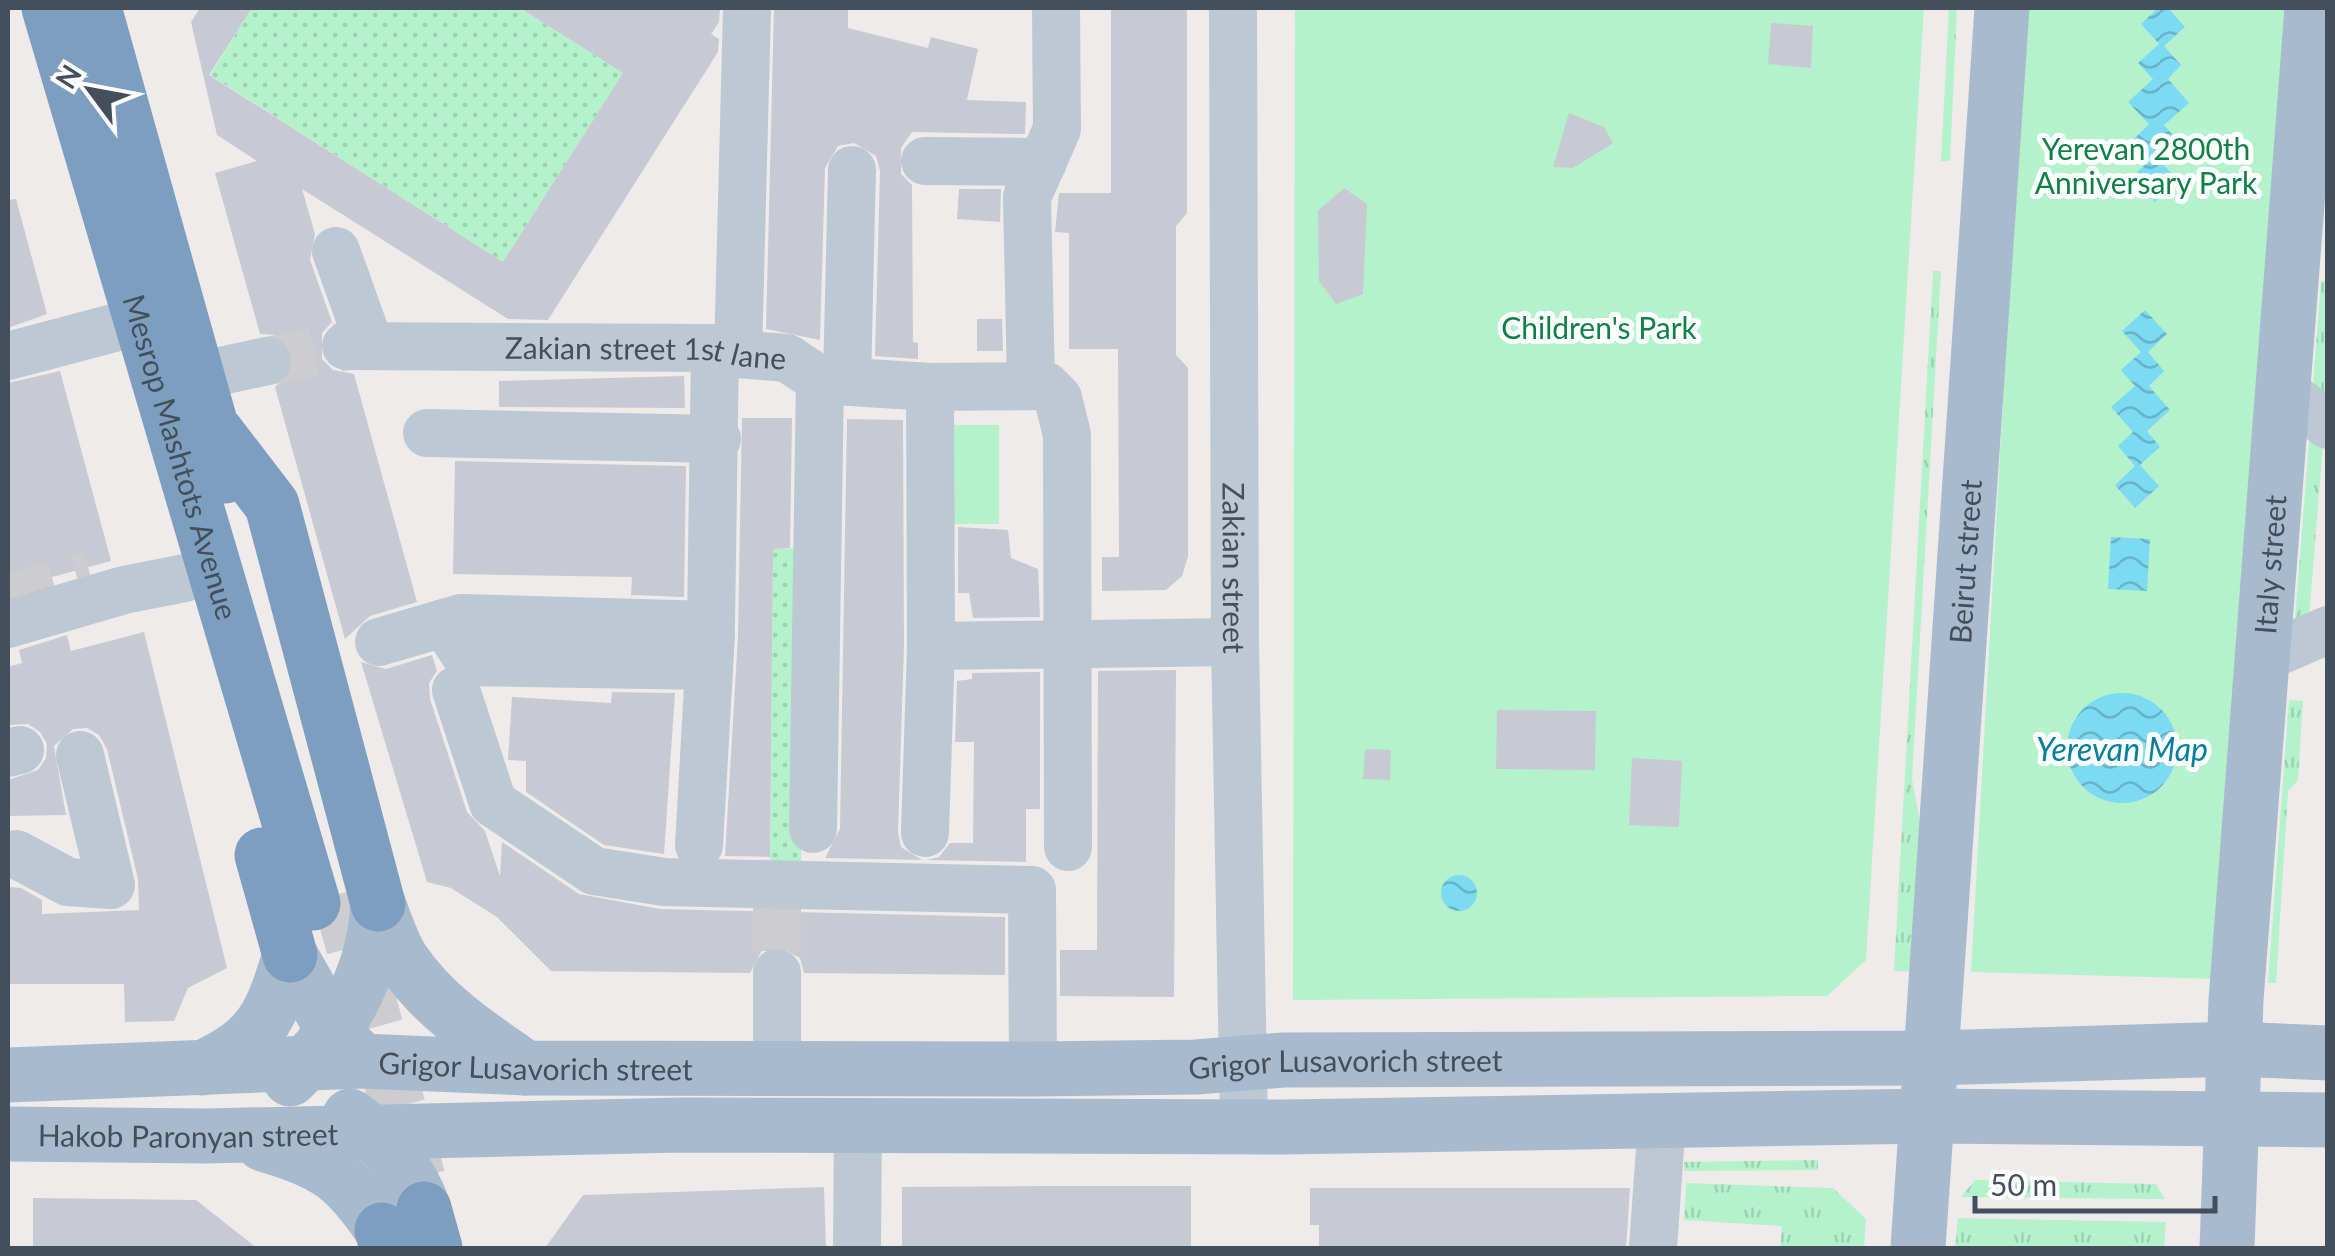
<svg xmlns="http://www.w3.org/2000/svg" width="2335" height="1256" font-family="Lato,sans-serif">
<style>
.grass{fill:url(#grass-tufts)}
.park{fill:#b4f2cc}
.garden{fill:url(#garden-dots)}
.water{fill:url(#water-waves)}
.building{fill:#c7cad2}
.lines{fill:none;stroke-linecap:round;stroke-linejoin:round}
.minor-tunnel{stroke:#cdccce;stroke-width:48;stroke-dasharray:48 24;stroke-linecap:butt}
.highway-tunnel{stroke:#cdccce;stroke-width:55;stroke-dasharray:55 28;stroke-linecap:butt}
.minor{stroke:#bdc8d3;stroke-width:48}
.major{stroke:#a8bbce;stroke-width:55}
.highway{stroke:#7e9ec0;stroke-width:55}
.labels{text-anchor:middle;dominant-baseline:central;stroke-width:10;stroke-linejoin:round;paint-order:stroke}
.park-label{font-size:30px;fill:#0e8148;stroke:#fff}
.street-label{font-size:30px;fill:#434f5b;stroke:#fff}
.water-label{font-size:32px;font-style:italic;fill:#027ea0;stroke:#fff}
</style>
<defs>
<pattern id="grass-tufts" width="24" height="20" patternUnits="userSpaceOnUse" patternTransform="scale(2.5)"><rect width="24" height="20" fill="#b4f2cc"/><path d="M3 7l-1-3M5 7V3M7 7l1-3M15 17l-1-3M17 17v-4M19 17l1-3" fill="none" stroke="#9cd1b1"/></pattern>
<pattern id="garden-dots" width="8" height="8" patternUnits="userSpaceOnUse" patternTransform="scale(2.5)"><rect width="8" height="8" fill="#b4f2cc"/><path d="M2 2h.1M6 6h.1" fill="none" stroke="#9cd1b1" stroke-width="1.8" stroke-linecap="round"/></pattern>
<pattern id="water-waves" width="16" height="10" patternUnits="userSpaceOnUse" patternTransform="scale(2.5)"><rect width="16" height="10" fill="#7ddaf3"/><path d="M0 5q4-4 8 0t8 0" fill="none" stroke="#68b3c8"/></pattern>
</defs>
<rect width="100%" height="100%" fill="#efebeb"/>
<!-- grass -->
<g class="grass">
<path d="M1949,8H1957L1950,161H1941Z"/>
<path d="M1933,271H1941L1912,779L1924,843L1917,972L1894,971Z"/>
<path d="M2321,281H2327V412L2312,398Z"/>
<path d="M2310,430L2323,444L2309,618L2294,632Z"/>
<path d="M2289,700L2303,701L2298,780L2288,791L2276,983H2268Z"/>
<path d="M1818,1160V1170L1684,1171V1162Z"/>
<path d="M1975,1180L2156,1184L2165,1199L1961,1197Z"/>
<path d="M1686,1183L1833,1188L1866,1219L1864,1248H1780L1782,1226L1684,1220Z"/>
<path d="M1958,1218L2166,1222L2164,1248H1955Z"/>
</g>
<!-- park -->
<g class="park">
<path d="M1295,8H1924L1866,960L1827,996L1293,1000Z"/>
<path d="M2025,8H2286L2218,979L1971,972Z"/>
<path d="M940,425H999V524H941Z"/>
</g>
<!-- garden -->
<g class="garden">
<path d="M252,8H520L623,73L503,262L210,75Z"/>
<path d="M805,548L801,868L770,870L773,549Z"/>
</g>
<!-- water -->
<g class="water">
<path d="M2158,8H2168L2185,27L2164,46L2181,65L2168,79L2189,103L2164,125L2179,142L2159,160L2178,181L2155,202L2132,177L2150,160L2132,141L2149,124L2128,102L2153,79L2138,63L2159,44L2141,24Z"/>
<path d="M2145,310L2167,334L2148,352L2164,371L2149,386L2170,410L2147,431L2160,447L2140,465L2159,486L2135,508L2115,485L2135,466L2118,446L2133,432L2111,407L2135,386L2121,370L2141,352L2122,331Z"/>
<path d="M2111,537L2150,539L2147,591L2108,589Z"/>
<circle cx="2122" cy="748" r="55"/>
<circle cx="1459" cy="893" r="18"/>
</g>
<!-- building -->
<g class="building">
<path d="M200,8H252L209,75L503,262L623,73L520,8H720L719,22L711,34L719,39L718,52L548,320L508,319L302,189L315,234L310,260L332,322L322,333V359L333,370L354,374L417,602L370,616L345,639L275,387L293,370L294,354L276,335L260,334L215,173L257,161L217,135L191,22Z"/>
<path d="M774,8H848V28L928,48L931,37L978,49L967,100L1026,102L1025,134L912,132L901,148V174L912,185L913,342L918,343V359L875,356L880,171L876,156L854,143L838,146L825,168L820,340L766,329Z"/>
<path d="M1111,8H1187V213L1176,226V355L1188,368V556L1182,576L1166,590L1102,591V557H1119L1118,349H1069V233L1055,232L1059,193H1111Z"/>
<path d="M1771,23L1813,26L1811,68L1768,64Z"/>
<path d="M1569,113L1604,127L1613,143L1573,168L1553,167Z"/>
<path d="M1344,188L1367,204L1363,294L1336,304L1319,281L1318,211Z"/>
<path d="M959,189H1001L1000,222L957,219Z"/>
<path d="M16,199L47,314L8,328V200Z"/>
<path d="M977,319H1002L1003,351H977Z"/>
<path d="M60,371L111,561L8,589V383Z"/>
<path d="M684,376L685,408L499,407V381Z"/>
<path d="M742,418H792L790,548L773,549L770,857L725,856L738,636Z"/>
<path d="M847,419L903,420L904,646L898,832L901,847L922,860L825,858L840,829Z"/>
<path d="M455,461L686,466L684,597L631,595L632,577L453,574Z"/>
<path d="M958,527L1008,530L1011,558L1038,569L1040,617L973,618L969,593H958Z"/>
<path d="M144,632L227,968L188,988L174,1021L125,1022L124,984H8V887L21,888L42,900V914L139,910L138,879L107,749L99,735L87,728L73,729L54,746L66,815L8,816V780L38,770L46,758L47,744L40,732L28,724L8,725V667L22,663L19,650L67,635L71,651Z"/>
<path d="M432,655L437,671L429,683L430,699L467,812L485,831L500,876L502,842L579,894L660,909L1005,917V975L804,973L800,958L778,946L762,950L750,973L551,971L497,917L451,888L427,882L361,662L386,669Z"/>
<path d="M1176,670L1174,997L1060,996V950H1097L1098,671Z"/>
<path d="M1040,672V809H1026V862L926,860L939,857L950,843H973L974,742H955L957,681L972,679V673Z"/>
<path d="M612,692L675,693L664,854L604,845L526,792V761L508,760L512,697L611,703Z"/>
<path d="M1497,710L1596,711L1595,770L1496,769Z"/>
<path d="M1365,749L1391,750L1390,780L1363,779Z"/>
<path d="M1632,758L1682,761L1679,827L1629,825Z"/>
<path d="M1046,1186H1191V1248H902V1187Z"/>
<path d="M824,1187L826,1248H545L583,1195Z"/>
<path d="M1310,1188H1630L1626,1248H1319V1225H1310Z"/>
<path d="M33,1198L196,1200L257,1248H33Z"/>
</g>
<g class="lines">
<!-- minor-tunnel -->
<g class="minor-tunnel">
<path d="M267,361L346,346"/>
<path d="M8,598L90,574"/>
<path d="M777,903V973"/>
</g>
<!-- highway-tunnel -->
<path class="highway-tunnel" d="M339,894L418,1178"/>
<!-- minor -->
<g class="minor">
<path id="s1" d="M1233,8L1235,642L1244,1126"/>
<path d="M925,161L1043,162"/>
<path d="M336,251L370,346"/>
<path id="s2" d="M346,346L715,348L738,354L787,358L820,380L930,387L1046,386L1058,398L1067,435L1068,847"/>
<path d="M738,354L747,8"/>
<path d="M8,356L140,321"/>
<path d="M198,376L267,361"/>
<path d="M847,381L852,170"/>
<path d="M1031,384L1027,197L1057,129L1056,8"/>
<path d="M2282,389L2328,425"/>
<path d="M427,433L717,439"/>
<path d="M444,623L470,662L709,666"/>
<path d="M8,624L124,590L185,578"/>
<path d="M379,642L461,618L711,625L715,348"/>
<path d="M931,646L1235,642"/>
<path d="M2261,659L2328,630"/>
<path d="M456,690L493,803L594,871L664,882L1032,890L1033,1069"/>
<path d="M8,753L20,750"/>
<path d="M813,829L820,380"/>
<path d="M925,833L931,646L930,387"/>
<path d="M699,845L711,634"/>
<path d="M8,855L16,854L68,882L111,885L80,755"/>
<path d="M777,1069V973"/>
<path d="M857,1248L858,1125"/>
<path d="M1653,1248L1662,1120"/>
</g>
<!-- major -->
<g class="major">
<path d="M378,904C386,923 392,945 403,961C433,1006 482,1038 526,1068"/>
<path d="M290,955L334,1032L357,1056"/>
<path d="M202,1068C263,1040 271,1016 290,955"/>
<path id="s3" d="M8,1075L362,1061L526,1068L1033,1069L1196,1067L1283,1060L1933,1058L2234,1049L2328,1053"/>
<path d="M290,1079C342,1031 374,976 378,904"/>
<path d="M350,1116C385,1141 409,1169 424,1209"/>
<path id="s4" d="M8,1134L207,1136L681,1125L1285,1127L1930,1116L2328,1120"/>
<path d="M263,1144C326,1162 346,1176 382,1230"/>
<path id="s5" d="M1918,1248L2002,8"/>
<path id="s6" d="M2227,1248L2236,1000L2312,8"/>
</g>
<!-- highway -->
<g class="highway">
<path id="s7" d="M49,8L313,903"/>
<path d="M94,8L225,476"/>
<path d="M216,432L272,505L378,904"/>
<path d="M262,855L290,955"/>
<path d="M424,1209L435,1248"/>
<path d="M382,1230L387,1248"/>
</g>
</g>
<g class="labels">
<!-- park labels -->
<g class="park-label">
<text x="2146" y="148">Yerevan 2800th<tspan x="2146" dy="34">Anniversary Park</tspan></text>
<text x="1599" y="327">Children's Park</text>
</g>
<!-- street labels -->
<g class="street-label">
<text stroke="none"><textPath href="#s2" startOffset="300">Zakian street 1st lane</textPath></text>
<text stroke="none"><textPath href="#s7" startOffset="468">Mesrop Mashtots Avenue</textPath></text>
<text stroke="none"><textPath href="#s5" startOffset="688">Beirut street</textPath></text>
<text stroke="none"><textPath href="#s6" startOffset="685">Italy street</textPath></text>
<text stroke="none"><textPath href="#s1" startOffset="560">Zakian street</textPath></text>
<text stroke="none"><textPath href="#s3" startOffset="1338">Grigor Lusavorich street</textPath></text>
<text stroke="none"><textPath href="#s3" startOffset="528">Grigor Lusavorich street</textPath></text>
<text stroke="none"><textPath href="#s4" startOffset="180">Hakob Paronyan street</textPath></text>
</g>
<!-- water labels -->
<g class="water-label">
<text x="2122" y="748">Yerevan Map</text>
</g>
</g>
<!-- border -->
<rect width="2335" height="1256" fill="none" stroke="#434f5b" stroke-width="20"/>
<!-- north arrow -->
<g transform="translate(90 90) rotate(302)" stroke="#ffffff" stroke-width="8" paint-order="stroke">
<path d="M0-8L18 38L0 25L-18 38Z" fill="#434f5b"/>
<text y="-15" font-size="28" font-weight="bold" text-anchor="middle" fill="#434f5b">N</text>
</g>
<!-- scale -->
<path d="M1975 1196v15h240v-15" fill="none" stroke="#434f5b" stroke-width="5"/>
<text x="1990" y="1196" font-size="30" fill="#434f5b" stroke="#ffffff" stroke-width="8" paint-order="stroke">50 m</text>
</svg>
